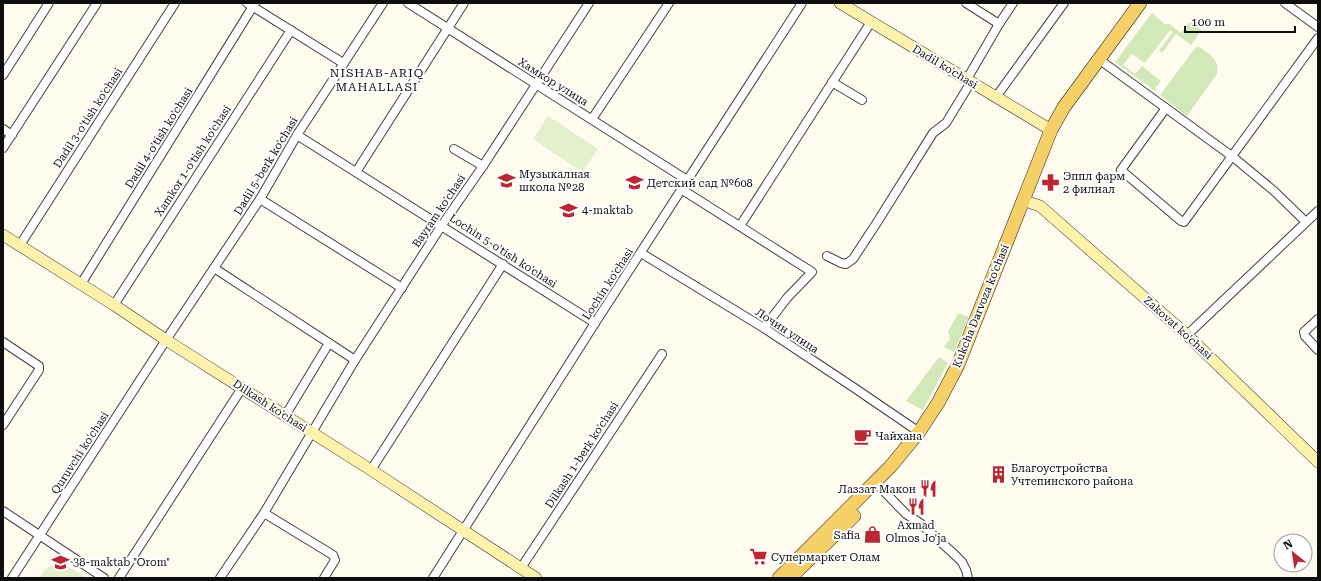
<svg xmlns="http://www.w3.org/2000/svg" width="1321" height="581" font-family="'Roboto Serif',serif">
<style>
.green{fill:#d2e8b9}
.pitch{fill:#e4efcb}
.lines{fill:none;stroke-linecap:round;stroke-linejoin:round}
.street-casing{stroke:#414141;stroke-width:10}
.secondary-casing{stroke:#303030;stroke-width:12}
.primary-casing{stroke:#1f1f1f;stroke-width:14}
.street{stroke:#fff;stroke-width:8}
.secondary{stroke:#fdf2ab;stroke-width:11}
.primary{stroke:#f5cf68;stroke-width:13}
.labels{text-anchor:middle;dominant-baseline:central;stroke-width:4;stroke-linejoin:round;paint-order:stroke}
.street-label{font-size:11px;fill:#0e0e0e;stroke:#fff}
.poi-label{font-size:11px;fill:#0e0e0e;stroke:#fff;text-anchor:start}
.neighbourhood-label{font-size:12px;letter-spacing:1px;fill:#0e0e0e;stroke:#fff}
</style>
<rect width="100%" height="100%" fill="#fffbef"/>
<!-- green -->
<g class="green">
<path d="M1152,13L1166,25L1168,23L1181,33L1190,22L1202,30L1191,45L1176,34L1162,53L1159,50L1173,32L1170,30L1145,63L1132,54L1123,65L1135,74L1142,66L1161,81L1155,88L1157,89L1155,91L1115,62Z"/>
<path d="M1196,47H1200C1210,55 1220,60 1217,74L1187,116L1160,95Z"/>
<path d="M958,313L969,317L954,352L944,347L950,338L948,332Z"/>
<path d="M939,357L948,363L923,410L906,401Z"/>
</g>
<!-- pitch -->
<g class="pitch">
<path d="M548,116L598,149L582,172L533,139Z"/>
<path d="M57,563L63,564L88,578H40C43,570 48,566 57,563Z"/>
</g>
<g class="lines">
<defs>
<g id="street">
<path d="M247,3L343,63"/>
<path d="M408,3L687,180"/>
<path d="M966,3L999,24"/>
<path d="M1285,3L1318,27"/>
<path d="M1104,63L1233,157L1274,191L1306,222"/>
<path d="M3,75L49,3"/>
<path d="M967,79L999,24L1013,3"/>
<path d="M832,82L862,100"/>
<path d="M996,97L1064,3"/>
<path d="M1166,108L1121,170L1181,221L1184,222L1318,38"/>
<path d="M592,119L669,3"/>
<path d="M3,129L12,135"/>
<path d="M297,135L595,323"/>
<path d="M3,148L97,3"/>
<path d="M454,149L483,166"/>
<path d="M356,172L464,3"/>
<path d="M681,189L812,272L787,298L764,328"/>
<path d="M260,199L402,288"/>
<path d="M740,226L871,22"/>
<path d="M20,245L175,3"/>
<path d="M641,253L764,328L853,387L919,432"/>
<path d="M827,256L841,263L846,264L853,259L876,224L933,133L946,123L971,82"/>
<path d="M214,268L355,360"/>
<path d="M81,284L255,3"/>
<path d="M114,305L291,30"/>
<path d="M1318,319L1304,332L1305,336L1318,350"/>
<path d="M1187,335L1318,211"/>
<path d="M3,342L39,366V370L3,425"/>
<path d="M285,416L329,343"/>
<path d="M371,470L503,264"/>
<path d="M875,482L906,514L920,523L955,555L962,562L966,570L968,578"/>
<path d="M3,511L104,578"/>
<path d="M264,513L333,555L335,560L324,578"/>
<path d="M521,568L662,354"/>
<path d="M12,578L166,340L260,199L297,135L383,3"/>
<path d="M119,578L242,388"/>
<path d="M220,578L264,513L355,360L442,225L483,166L589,3"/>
<path d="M433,578L595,323L802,3"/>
</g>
<g id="secondary">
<path d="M840,3L1051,130"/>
<path d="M1031,203L1040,206L1187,335L1318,462"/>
<path d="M3,235L114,305L166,340L371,470L536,578"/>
</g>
<g id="primary">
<path d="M779,578L890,467L919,432L938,403L958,365L1051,130L1064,107L1140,3"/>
<path d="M790,578L854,516"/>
</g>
</defs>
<!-- street casing -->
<use href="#street" class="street-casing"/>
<!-- secondary casing -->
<use href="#secondary" class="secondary-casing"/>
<!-- primary casing -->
<use href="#primary" class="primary-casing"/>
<!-- street -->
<use href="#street" class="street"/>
<!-- secondary -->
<use href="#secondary" class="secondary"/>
<!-- primary -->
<use href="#primary" class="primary"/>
</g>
<!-- icons -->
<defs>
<symbol id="school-bare" viewBox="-9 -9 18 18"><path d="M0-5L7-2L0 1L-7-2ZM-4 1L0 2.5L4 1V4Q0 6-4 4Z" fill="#ba2933" stroke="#fff" stroke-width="2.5" paint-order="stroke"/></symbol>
<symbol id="pharmacy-bare" viewBox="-9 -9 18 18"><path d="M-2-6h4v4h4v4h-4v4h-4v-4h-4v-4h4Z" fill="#ba2933" stroke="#fff" stroke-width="2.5" paint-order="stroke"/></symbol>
<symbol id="cafe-bare" viewBox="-9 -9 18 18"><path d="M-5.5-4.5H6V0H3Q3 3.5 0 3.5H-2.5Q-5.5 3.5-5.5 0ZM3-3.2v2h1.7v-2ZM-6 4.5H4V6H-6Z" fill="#ba2933" stroke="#fff" stroke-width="2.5" paint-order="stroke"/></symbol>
<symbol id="building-bare" viewBox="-9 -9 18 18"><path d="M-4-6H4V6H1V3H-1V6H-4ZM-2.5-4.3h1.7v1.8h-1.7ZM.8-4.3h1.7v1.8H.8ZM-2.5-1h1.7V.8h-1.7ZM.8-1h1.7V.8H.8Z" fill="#ba2933" stroke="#fff" stroke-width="2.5" paint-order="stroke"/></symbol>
<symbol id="restaurant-bare" viewBox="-9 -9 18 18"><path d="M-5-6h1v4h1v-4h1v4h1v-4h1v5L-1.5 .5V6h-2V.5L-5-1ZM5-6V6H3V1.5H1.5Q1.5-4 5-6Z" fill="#ba2933" stroke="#fff" stroke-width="2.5" paint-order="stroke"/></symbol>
<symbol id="shop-bare" viewBox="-9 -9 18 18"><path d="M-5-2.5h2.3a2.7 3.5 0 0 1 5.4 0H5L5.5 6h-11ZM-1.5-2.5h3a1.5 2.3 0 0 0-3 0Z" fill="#ba2933" stroke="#fff" stroke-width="2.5" paint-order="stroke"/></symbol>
<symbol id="supermarket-bare" viewBox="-9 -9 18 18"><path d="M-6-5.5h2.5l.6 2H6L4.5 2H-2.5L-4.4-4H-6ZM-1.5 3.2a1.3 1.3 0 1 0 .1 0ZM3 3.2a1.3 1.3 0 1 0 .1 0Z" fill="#ba2933" stroke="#fff" stroke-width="2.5" paint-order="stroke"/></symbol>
</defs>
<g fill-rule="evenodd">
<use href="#school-bare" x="494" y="168" width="25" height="25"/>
<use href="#pharmacy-bare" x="1038" y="170" width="25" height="25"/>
<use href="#school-bare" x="622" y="170" width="25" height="25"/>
<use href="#school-bare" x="556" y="198" width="25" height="25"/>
<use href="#cafe-bare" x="850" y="424" width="25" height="25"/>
<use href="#building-bare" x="986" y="462" width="25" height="25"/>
<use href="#restaurant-bare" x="916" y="476" width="25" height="25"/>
<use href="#restaurant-bare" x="904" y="494" width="25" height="25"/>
<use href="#shop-bare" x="860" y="522" width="25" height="25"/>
<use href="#supermarket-bare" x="746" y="544" width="25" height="25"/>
<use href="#school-bare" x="48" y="550" width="25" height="25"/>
</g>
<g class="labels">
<!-- street labels -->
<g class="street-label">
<text transform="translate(945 67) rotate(31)">Dadil ko'chasi</text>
<text transform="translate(553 82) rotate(32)">Хамкор улица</text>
<text transform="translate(88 118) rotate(-57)">Dadil 3-o'tish ko'chasi</text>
<text transform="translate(159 138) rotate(-58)">Dadil 4-o'tish ko'chasi</text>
<text transform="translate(193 161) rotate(-57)">Xamkor 1-o'tish ko'chasi</text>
<text transform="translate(266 166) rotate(-59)">Dadil 5-berk ko'chasi</text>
<text transform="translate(439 211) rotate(-56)">Bayram ko'chasi</text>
<text transform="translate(503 251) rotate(33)">Lochin 5-o'tish ko'chasi</text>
<text transform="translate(608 284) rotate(-57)">Lochin ko'chasi</text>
<text transform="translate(981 306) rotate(-68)">Kukcha Darvoza ko'chasi</text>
<text transform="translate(1178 328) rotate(42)">Zakovat ko'chasi</text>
<text transform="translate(787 331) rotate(33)">Лочин улица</text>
<text transform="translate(270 406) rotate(33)">Dilkash ko'chasi</text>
<text transform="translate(80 453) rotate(-57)">Quruvchi ko'chasi</text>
<text transform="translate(582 455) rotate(-57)">Dilkash 1-berk ko'chasi</text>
</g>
<!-- poi labels -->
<g class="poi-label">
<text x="519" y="174">Музыкалная<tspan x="519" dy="13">школа №28</tspan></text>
<text x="1063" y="176">Эппл фарм<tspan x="1063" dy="13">2 филиал</tspan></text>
<text x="647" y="183">Детский сад №608</text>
<text x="582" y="210">4-maktab</text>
<text x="875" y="436">Чайхана</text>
<text x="1011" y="468">Благоустройства<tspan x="1011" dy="13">Учтепинского района</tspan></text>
<text x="916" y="489" text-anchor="end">Лаззат Макон</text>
<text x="916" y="525" text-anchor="middle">Axmad<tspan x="916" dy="13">Olmos Jo'ja</tspan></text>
<text x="860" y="535" text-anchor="end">Safia</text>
<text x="771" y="557">Супермаркет Олам</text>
<text x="73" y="562">38-maktab "Orom"</text>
</g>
<!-- neighbourhood labels -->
<g class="neighbourhood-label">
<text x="377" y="73">NISHAB-ARIQ<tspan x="377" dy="14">MAHALLASI</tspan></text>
</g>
</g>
<!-- border -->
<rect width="1321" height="581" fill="none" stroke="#0e0e0e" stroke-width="8"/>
<!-- north arrow -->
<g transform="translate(1293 553) rotate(330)"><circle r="19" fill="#ffffff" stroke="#9f9f9f"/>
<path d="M0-3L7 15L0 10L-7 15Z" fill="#ba2933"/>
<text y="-6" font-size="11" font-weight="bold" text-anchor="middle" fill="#0e0e0e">N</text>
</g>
<!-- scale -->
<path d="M1185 26v6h110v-6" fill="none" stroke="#0e0e0e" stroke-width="2"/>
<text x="1191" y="26" font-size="12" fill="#0e0e0e" stroke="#ffffff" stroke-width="3" paint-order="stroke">100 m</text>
</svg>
